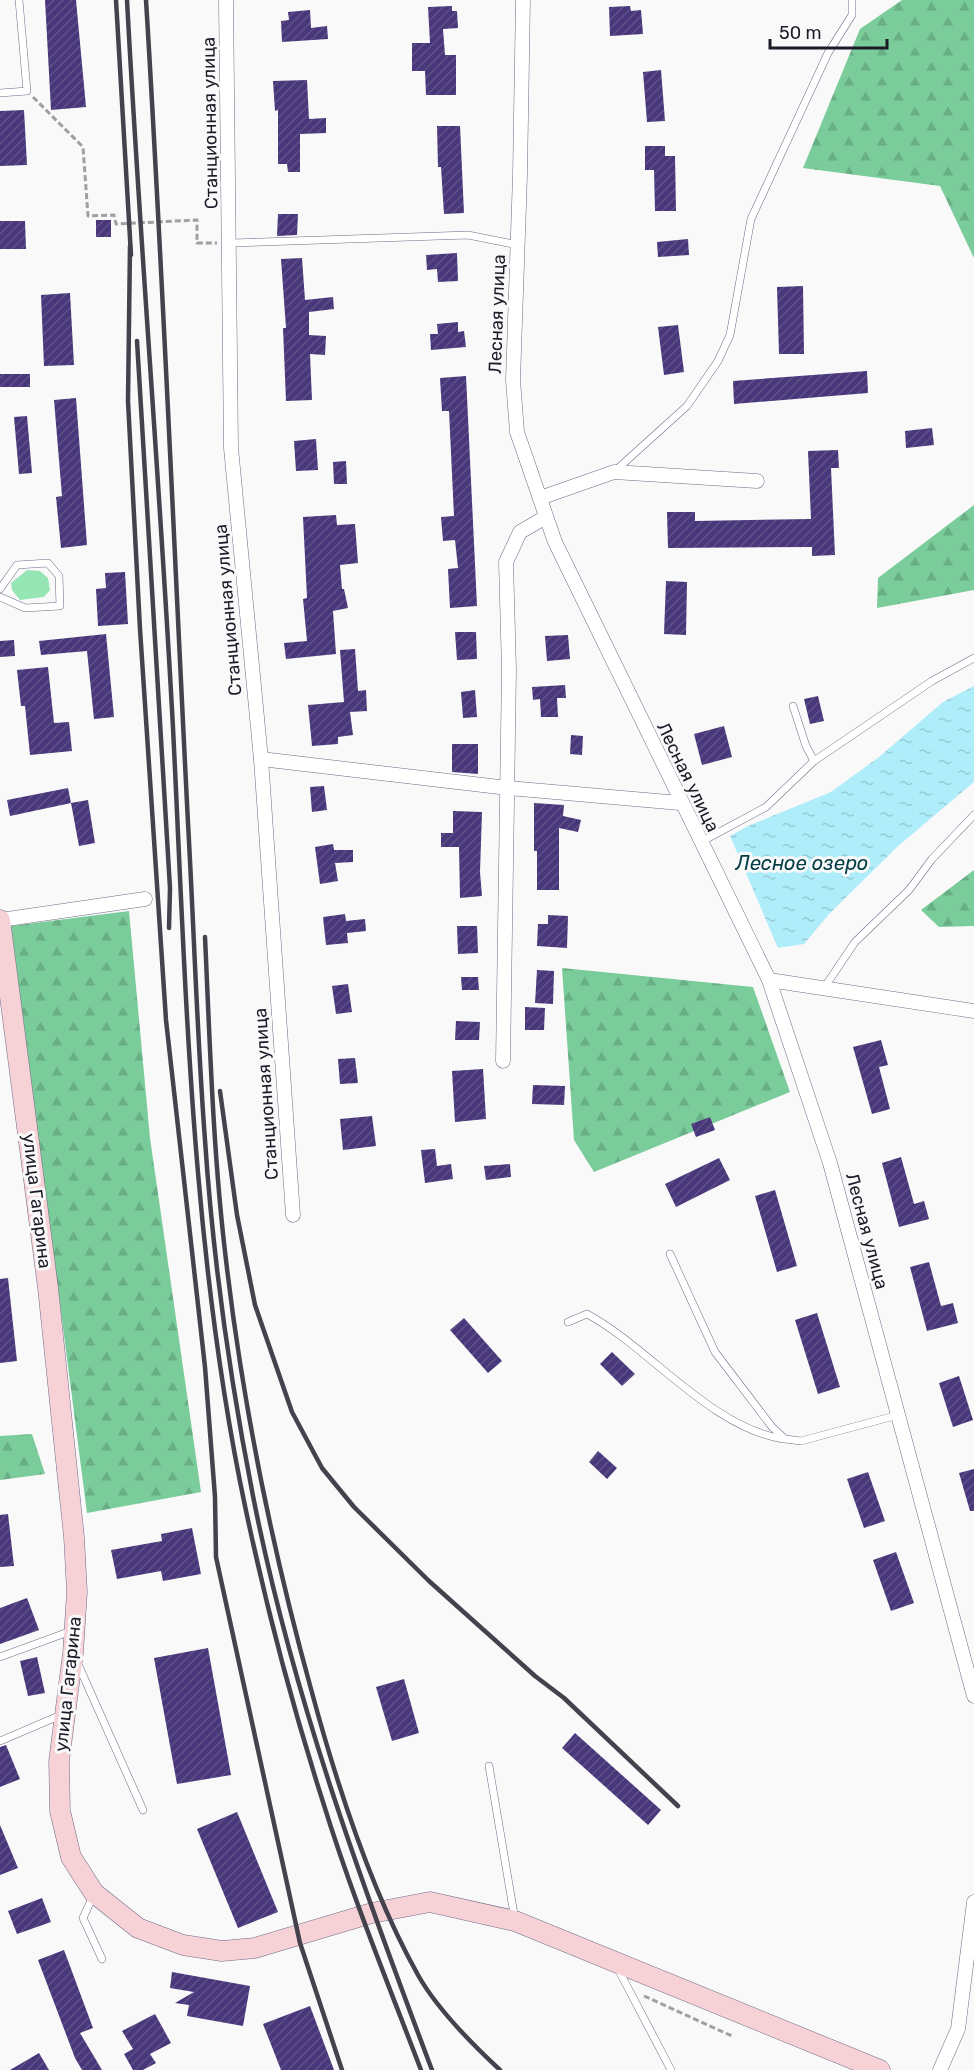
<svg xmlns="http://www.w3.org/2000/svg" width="974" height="2070" font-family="Rubik,sans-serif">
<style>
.grass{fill:#96e5b4}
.forest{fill:url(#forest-firs)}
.water{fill:url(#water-ripples)}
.building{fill:url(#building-hatch)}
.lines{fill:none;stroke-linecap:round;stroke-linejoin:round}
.lane-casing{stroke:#6f6a88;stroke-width:8}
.street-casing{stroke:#6f6a88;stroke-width:15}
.secondary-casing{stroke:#6f6a88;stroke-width:21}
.path{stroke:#a09fa5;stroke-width:3;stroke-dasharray:6 3;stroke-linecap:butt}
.lane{stroke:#fff;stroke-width:7}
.street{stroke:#fff;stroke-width:14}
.secondary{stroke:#f6d2d7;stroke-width:20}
.rail{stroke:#44424d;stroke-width:4.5}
.labels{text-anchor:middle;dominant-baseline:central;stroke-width:6;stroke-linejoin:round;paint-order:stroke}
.street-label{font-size:18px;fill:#1d1b28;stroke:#f9f9f9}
.water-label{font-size:20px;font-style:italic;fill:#023c44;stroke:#f9f9f9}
</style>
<defs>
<pattern id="forest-firs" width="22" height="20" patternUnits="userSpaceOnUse" patternTransform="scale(1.5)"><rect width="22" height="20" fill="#7acc9a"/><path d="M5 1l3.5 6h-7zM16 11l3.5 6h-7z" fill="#69af85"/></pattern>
<pattern id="water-ripples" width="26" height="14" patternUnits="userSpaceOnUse" patternTransform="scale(1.5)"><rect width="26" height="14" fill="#aeedf9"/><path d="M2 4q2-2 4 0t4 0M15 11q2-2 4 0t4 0" fill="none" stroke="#95cbd5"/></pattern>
<pattern id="building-hatch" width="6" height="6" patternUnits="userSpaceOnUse" patternTransform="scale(1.5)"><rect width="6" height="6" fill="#48377a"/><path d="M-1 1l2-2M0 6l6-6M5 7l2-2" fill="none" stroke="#5f5188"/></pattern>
</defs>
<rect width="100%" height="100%" fill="#f9f9f9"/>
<!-- grass -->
<path class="grass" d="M27,570L40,571L48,578L50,590L44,597L20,600L12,590L11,583Z"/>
<!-- forest -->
<g class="forest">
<path d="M902,0H974V258L940,186L803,168L860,29Z"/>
<path d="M974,505V590L877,608L878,578Z"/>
<path d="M974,870V926L939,927L921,910Z"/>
<path d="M129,911L150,1138L201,1492L87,1513L11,926Z"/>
<path d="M562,968L753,987L790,1092L594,1172L574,1140Z"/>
<path d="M32,1434L45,1474L0,1480V1436Z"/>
</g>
<!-- water -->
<path class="water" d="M974,686V782L897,847L829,914L804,944L778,948L730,836L748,826L831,792L879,757L943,702Z"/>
<!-- building -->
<g class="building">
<path d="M45,0H76L86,107L51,110Z"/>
<path d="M452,6V11H457L458,28L443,29L445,55H456V95H426L425,71H412V43H430L428,7Z"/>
<path d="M630,6L631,11L641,10L643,34L610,36L609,7Z"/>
<path d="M310,10L311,28L327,26L328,39L282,42L281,21L289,20L288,12Z"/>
<path d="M661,70L665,121L647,122L643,72Z"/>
<path d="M307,80L309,119L326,118V133L300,134V172H288L287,164H278V110L275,111L273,81Z"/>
<path d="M24,110L27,165L0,166V111Z"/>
<path d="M437,126H460L464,213L444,214L441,167H438Z"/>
<path d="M645,146H665V156H675L676,211H655L654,170H645Z"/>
<path d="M278,214H298L297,235L277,236Z"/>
<rect x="96" y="220" width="15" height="17"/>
<path d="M0,221H25L26,249H0Z"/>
<path d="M688,239L689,255L658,257L657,242Z"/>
<path d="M457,253L458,281L438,282L437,269L427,270L426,255Z"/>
<path d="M302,258L305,300L333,297L334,309L309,312V335L326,336L325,355L310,354L312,400L286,401L283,328H286L281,259Z"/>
<path d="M803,286L804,354H779L777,287Z"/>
<path d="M70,293L74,365L44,366L41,295Z"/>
<path d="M458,322V332L464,331L466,347L431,350L430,334H438L437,324Z"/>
<path d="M678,325L684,372L664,375L658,327Z"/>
<path d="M867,371L868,393L734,404L733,381Z"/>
<rect x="0" y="374" width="30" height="13"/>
<path d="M466,376L477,606L450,608L448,569L458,568L455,540L443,541L441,517L454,516L449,411H442L440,378Z"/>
<path d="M76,398L87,545L61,548L56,497L62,496L54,400Z"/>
<path d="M27,416L32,473L19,474L14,417Z"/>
<path d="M932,428L934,445L906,448L905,431Z"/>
<path d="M316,439L318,470L296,471L294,441Z"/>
<path d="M838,450L839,468H831L835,555L812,556V547L668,548L667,512H695V521L811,519L808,451Z"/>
<path d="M346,461L347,484H334L333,462Z"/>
<path d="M336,515L337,525L355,524L358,563L340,565L342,589H344L348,608L333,611L336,654L286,659L284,643L307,641L303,599L307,598L303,517Z"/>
<path d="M125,572L128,624L98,626L96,589L106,588L105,573Z"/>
<path d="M666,581L687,582L686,635L664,634Z"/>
<path d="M455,632H476L477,659L457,660Z"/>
<path d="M106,634L114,717L94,719L87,651L41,655L39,641Z"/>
<path d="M568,635L570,659L547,661L545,636Z"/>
<path d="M14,640L15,656L0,657V641Z"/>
<path d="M355,649L358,691L366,690L367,711L350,712L353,735L338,737V744L312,746L308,705L344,702L340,650Z"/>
<path d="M48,667L54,723L69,722L72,751L30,755L25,706H21L17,670Z"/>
<path d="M565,685L566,698H557L558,717H541L540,699L533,700L532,687Z"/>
<path d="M475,690L477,717L463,718L461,692Z"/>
<path d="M818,696L824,721L810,724L804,699Z"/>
<path d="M724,726L732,757L702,765L694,734Z"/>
<path d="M571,735L583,736L582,755L570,754Z"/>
<path d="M452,744H478V774L452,772Z"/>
<path d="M324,786L327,810L312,812L310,787Z"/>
<path d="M68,788L71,803L10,816L7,800Z"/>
<path d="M88,800L95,843L79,846L71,803Z"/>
<path d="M534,803L564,805L563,816L581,820L578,832L559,828V890H537V851H534Z"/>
<path d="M453,811L482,812L480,872L482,896L460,898L459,847H441V833H453Z"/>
<path d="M333,844L334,850H353V862L335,863L338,881L320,884L315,847Z"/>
<path d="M345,914L346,921L365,919L366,931L347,933L348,943L326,945L323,917Z"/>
<path d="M548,915L568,916L567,948L537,946L538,924H548Z"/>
<path d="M457,926H477L478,953L458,954Z"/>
<path d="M537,970L554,971L553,1004L535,1003Z"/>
<path d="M461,977H478L479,990H462Z"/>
<path d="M348,984L352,1012L336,1014L332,986Z"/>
<path d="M525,1007L545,1008L544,1030H525Z"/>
<path d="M456,1021L480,1022L479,1040H455Z"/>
<path d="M881,1040L888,1065L879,1067L890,1109L872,1114L853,1047Z"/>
<path d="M355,1058L358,1083L340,1084L338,1059Z"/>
<path d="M483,1069L486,1119L455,1122L452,1071Z"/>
<path d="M533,1085L565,1086L564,1105L532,1104Z"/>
<path d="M372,1116L376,1146L343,1150L340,1119Z"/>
<path d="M710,1117L715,1130L696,1137L691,1124Z"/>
<path d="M435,1149L437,1166L451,1164L453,1179L425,1183L421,1150Z"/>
<path d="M901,1157L914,1204L924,1201L929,1219L899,1227L882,1163Z"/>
<path d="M719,1158L730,1180L676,1207L665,1184Z"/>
<path d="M510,1164L511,1177L486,1180L484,1166Z"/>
<path d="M775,1190L797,1266L777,1272L755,1196Z"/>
<path d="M929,1262L941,1306L953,1303L958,1323L927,1331L910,1267Z"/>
<path d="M8,1278L17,1361L0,1363V1279Z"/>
<path d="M817,1313L840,1387L818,1394L795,1320Z"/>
<path d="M464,1318L502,1361L488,1373L450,1330Z"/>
<path d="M612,1352L635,1374L622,1386L600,1364Z"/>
<path d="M959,1376L973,1420L953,1427L939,1383Z"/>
<path d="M598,1451L617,1468L607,1479L589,1462Z"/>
<path d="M974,1469V1511H970L959,1473Z"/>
<path d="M868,1472L885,1521L864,1528L847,1479Z"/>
<path d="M8,1514L14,1566L0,1567V1515Z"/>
<path d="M192,1528L201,1574L163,1581L161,1571L117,1579L111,1550L162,1541L161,1534Z"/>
<path d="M896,1552L914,1603L891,1611L873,1560Z"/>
<path d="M27,1598L39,1630L0,1644V1608Z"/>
<path d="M208,1648L231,1775L177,1784L154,1658Z"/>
<path d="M37,1657L45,1693L28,1696L20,1661Z"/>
<path d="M404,1679L419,1733L392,1741L376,1687Z"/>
<path d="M575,1733L661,1810L648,1825L562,1748Z"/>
<path d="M6,1745L20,1779L0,1787V1747Z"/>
<path d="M237,1812L278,1912L238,1928L197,1829Z"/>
<path d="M0,1825L18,1868L0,1875Z"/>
<path d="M42,1898L51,1922L17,1934L8,1911Z"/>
<path d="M64,1950L93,2028L80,2033L102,2070H82L75,2058L38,1960Z"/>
<path d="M172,1972L250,1986L243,2026L187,2016L189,2005L175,2003L194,1992L170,1988Z"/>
<path d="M310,2006L334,2070H281L263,2024Z"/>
<path d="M155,2014L171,2043L150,2054L156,2063L143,2070H133L124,2054L133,2049L122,2031Z"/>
<path d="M39,2053L49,2070H10Z"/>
</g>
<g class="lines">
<defs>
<g id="lane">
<path d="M0,93L27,91L19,0"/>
<path d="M231,243L468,235L518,245"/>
<path d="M615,471L687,406L718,361L730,335L751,219L828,53L852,15V0"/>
<path d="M0,589L17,565L48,563L59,576L60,606L25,608L0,597"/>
<path d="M793,706L806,746L814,761"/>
<path d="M701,842L766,807L814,761L932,681L974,658"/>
<path d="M824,988L855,942L909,890L932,859L974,815"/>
<path d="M670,1254L715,1352L772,1427L785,1439L801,1441L898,1415"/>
<path d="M568,1322L587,1314C650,1348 710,1427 783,1439"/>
<path d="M0,1657L71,1631"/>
<path d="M77,1662L143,1810"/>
<path d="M0,1741L61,1715"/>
<path d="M489,1766L515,1920"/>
<path d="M93,1896L83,1918L102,1959"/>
<path d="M617,1967L671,2070"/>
</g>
<g id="street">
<path d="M226,0L231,448L261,759L293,1215"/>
<path d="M523,0L520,175L513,380L517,432L555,542L769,980L830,1163L974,1696"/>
<path d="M540,498L614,472L757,481"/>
<path d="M261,759L508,788L680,803"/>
<path d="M0,920L145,899"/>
<path d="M769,980L974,1011"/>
<path d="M503,1061L509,670L506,562L520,532L546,517"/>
<path d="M940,2070L958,2029L974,1902"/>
</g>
<path id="secondary" d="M0,920L48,1288L74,1537L77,1592L73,1653L59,1761L60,1811L71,1857L94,1893L138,1928L183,1945L222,1951L255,1948L372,1913L430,1902L515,1921L880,2070"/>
</defs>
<!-- lane casing -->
<use href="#lane" class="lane-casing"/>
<!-- street casing -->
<use href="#street" class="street-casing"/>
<!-- secondary casing -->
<use href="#secondary" class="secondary-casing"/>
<!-- path -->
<g class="path">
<path d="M33,97L83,147L88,216L114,215L116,224L197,220V243H217"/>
<path d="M644,1996L732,2036"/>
</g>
<!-- lane -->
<use href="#lane" class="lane"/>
<!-- street -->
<use href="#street" class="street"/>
<!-- secondary -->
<use href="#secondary" class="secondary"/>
<!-- rail -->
<g class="rail">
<path d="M116,0L131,255"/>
<path d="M127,0C140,243 160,485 173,728C186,987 191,1250 245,1506C266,1606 292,1705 323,1802C351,1893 387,1981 421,2070"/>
<path d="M146,0C163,274 174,549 188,823C194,929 197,1035 205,1140C213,1259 230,1379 253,1496C292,1694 361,1882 432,2070"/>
<path d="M130,246L128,401L140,629L166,1020L205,1367L215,1497L216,1557L300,1943L342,2070"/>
<path d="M137,341L170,888L169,928"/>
<path d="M205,937C210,1045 213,1153 226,1260C243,1406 272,1548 311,1689C336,1782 371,1891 418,1975C437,2009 472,2044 500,2070"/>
<path d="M220,1091L237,1215L255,1305L292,1412L322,1468L354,1507L429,1581L535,1676L564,1698L678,1806"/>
</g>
</g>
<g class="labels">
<!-- street labels -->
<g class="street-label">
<text transform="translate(210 123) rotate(-91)">Станционная улица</text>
<text transform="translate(497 314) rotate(-88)">Лесная улица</text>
<text transform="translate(228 610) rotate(-95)">Станционная улица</text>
<text transform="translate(688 777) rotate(64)">Лесная улица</text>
<text transform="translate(266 1094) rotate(-94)">Станционная улица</text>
<text transform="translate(37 1201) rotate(83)">улица Гагарина</text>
<text transform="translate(867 1231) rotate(75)">Лесная улица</text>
<text transform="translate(68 1684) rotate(-84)">улица Гагарина</text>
</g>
<!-- water labels -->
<g class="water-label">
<text x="802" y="863">Лесное озеро</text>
</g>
</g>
<!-- scale -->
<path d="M770 39v9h117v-9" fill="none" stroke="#1d1b28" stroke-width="3"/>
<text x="779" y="39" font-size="18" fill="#1d1b28" stroke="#f9f9f9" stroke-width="4.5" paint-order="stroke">50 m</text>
</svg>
